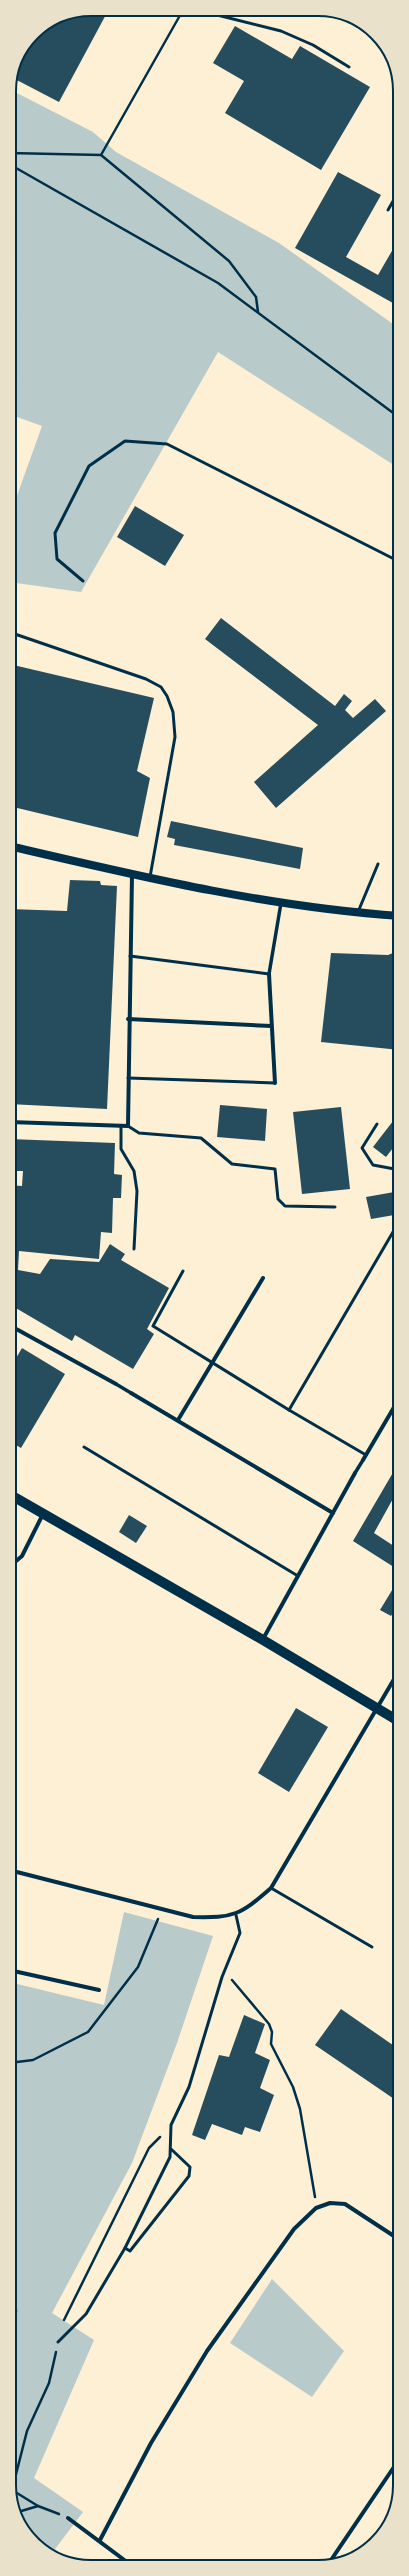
<svg xmlns="http://www.w3.org/2000/svg" width="409" height="2576" font-family="'Source Sans 3',sans-serif">
<style>
.green{fill:#b9caca}
.building{fill:#264d5e}
.lines{fill:none;stroke-linecap:round;stroke-linejoin:round}
.path{stroke:#003049;stroke-width:2.5}
.service{stroke:#003049;stroke-width:3}
.pedestrian{stroke:#003049;stroke-width:3.5}
.minor{stroke:#003049;stroke-width:4}
.secondary{stroke:#003049;stroke-width:8}
.primary{stroke:#003049;stroke-width:10}
.rim{fill:none;stroke:#003049;stroke-width:2}
</style>
<rect width="100%" height="100%" fill="#fdf0d5"/>
<!-- green -->
<g class="green">
<path d="M9,89L93,132L116,152L279,243L400,329V469L218,352L81,592L9,582V518L42,426L9,414Z"/>
<path d="M124,1912L213,1936L177,2043L132,2163L52,2313L94,2340L34,2478L83,2512L52,2553L29,2539L9,2490V1982L104,2005Z"/>
<path d="M272,2279L344,2351L312,2397L230,2343Z"/>
</g>
<!-- building -->
<g class="building">
<path d="M91,9H109L59,102L11,77L34,32L60,15Z"/>
<path d="M235,26L292,59L300,46L370,87L321,170L225,113L244,81L213,63Z"/>
<path d="M338,172L381,195L346,257L378,275L400,237V307L295,248Z"/>
<path d="M135,506L184,535L165,566L117,537Z"/>
<path d="M221,618L335,706L344,694L352,701L345,710L353,718L375,699L386,711L276,808L254,782L318,725L205,639Z"/>
<path d="M9,664L154,698L137,771L150,778L138,837L9,806Z"/>
<path d="M171,821L303,848L300,869L174,845L175,839L167,837Z"/>
<path d="M70,880L100,881L101,885L117,886L107,1109L9,1104V909L67,911Z"/>
<path d="M400,950V1050L321,1042L331,953L388,955Z"/>
<path d="M220,1105L267,1109L265,1141L217,1137Z"/>
<path d="M341,1107L350,1189L302,1194L293,1112Z"/>
<path d="M400,1112V1139L386,1157L373,1147Z"/>
<path d="M9,1139L115,1143L114,1174L122,1175L121,1198H113L112,1233L101,1232L99,1259L19,1251L18,1270L40,1274L50,1259L99,1262L110,1244L125,1254L121,1260L169,1288L147,1329L154,1334L133,1369L75,1335L72,1341L9,1304V1185L22,1186L23,1171H9Z"/>
<path d="M400,1191V1214L371,1219L366,1197Z"/>
<path d="M22,1348L65,1374L21,1448L9,1441V1370Z"/>
<path d="M398,1464L400,1486L374,1533L400,1550V1571L353,1541Z"/>
<path d="M129,1515L147,1526L136,1543L119,1532Z"/>
<path d="M400,1577V1601L391,1616L380,1610Z"/>
<path d="M296,1708L328,1727L289,1792L258,1773Z"/>
<path d="M341,2009L400,2050V2103L315,2045Z"/>
<path d="M244,2015L265,2024L255,2053L270,2060L260,2088L274,2095L260,2132L245,2127L242,2135L212,2124L205,2140L192,2135L219,2055L229,2057Z"/>
</g>
<g class="lines">
<!-- path -->
<g class="path">
<path d="M9,153L101,155L183,10"/>
<path d="M101,155L229,261L256,297L258,312"/>
<path d="M9,164L218,283L400,418"/>
<path d="M232,1980L269,2024L272,2032L271,2044L293,2087L300,2109L315,2197"/>
<path d="M9,2063L33,2060L88,2032L138,1967L158,1919"/>
<path d="M9,2304H15L16,2311L9,2357"/>
<path d="M64,2320L149,2148L160,2137"/>
<path d="M56,2352L49,2383L27,2431L12,2490L38,2506L59,2514"/>
<path d="M9,2487L12,2490L11,2493"/>
<path d="M18,2512L38,2506"/>
</g>
<!-- service -->
<g class="service">
<path d="M208,10L209,13L281,31L313,45L349,67"/>
<path d="M388,210L400,189"/>
<path d="M83,581L57,559L55,533L89,466L125,441L167,444L400,562"/>
<path d="M9,632L146,679L161,687L167,696L173,712L175,737L150,877"/>
<path d="M358,912L378,864"/>
<path d="M130,956L269,974"/>
<path d="M128,1078L275,1083"/>
<path d="M377,1124L362,1148L373,1165L400,1170"/>
<path d="M121,1126V1149L134,1171L137,1191L134,1249"/>
<path d="M128,1126L139,1133L201,1138L232,1164L275,1169L278,1199L285,1206L335,1207"/>
<path d="M183,1271L153,1326L289,1410L366,1455"/>
<path d="M289,1410L400,1220"/>
<path d="M84,1447L298,1576"/>
<path d="M271,1888L372,1947"/>
<path d="M171,2149L190,2167L189,2176L130,2251L125,2248L170,2157L171,2125L189,2087L222,1977L240,1933L236,1915"/>
<path d="M58,2342L86,2314L125,2248"/>
</g>
<!-- pedestrian -->
<g class="pedestrian">
<path d="M269,974L281,903"/>
<path d="M116,1384L131,1393"/>
<path d="M355,1473L363,1460"/>
</g>
<!-- minor -->
<g class="minor">
<path d="M338,12L344,15"/>
<path d="M269,974L275,1083"/>
<path d="M128,1019L271,1026"/>
<path d="M9,1122L128,1126L132,875"/>
<path d="M9,1325L116,1384"/>
<path d="M131,1393L333,1513"/>
<path d="M178,1420L263,1278"/>
<path d="M363,1460L400,1397"/>
<path d="M9,1567L22,1556L43,1514"/>
<path d="M263,1639L355,1473"/>
<path d="M9,1870L193,1917C234,1918 240,1915 271,1888L400,1669"/>
<path d="M9,1970L99,1990"/>
<path d="M68,2518L131,2565"/>
<path d="M100,2540L151,2443L207,2351L294,2229L316,2208L330,2203L345,2204L400,2240"/>
<path d="M327,2566L400,2458"/>
</g>
<!-- secondary -->
<path class="secondary" d="M9,846C138,876 267,907 400,916"/>
<!-- primary -->
<path class="primary" d="M9,1494L263,1640L400,1722"/>
</g>
<!-- crop -->
<path d="M0 0H409V2576H0ZM91 16H318A75 75 0 0 1 393 91V2485A75 75 0 0 1 318 2560H91A75 75 0 0 1 16 2485V91A75 75 0 0 1 91 16Z" fill="#e9e1ca" fill-rule="evenodd"/>
<path class="rim" d="M91 16H318A75 75 0 0 1 393 91V2485A75 75 0 0 1 318 2560H91A75 75 0 0 1 16 2485V91A75 75 0 0 1 91 16Z"/>
</svg>
